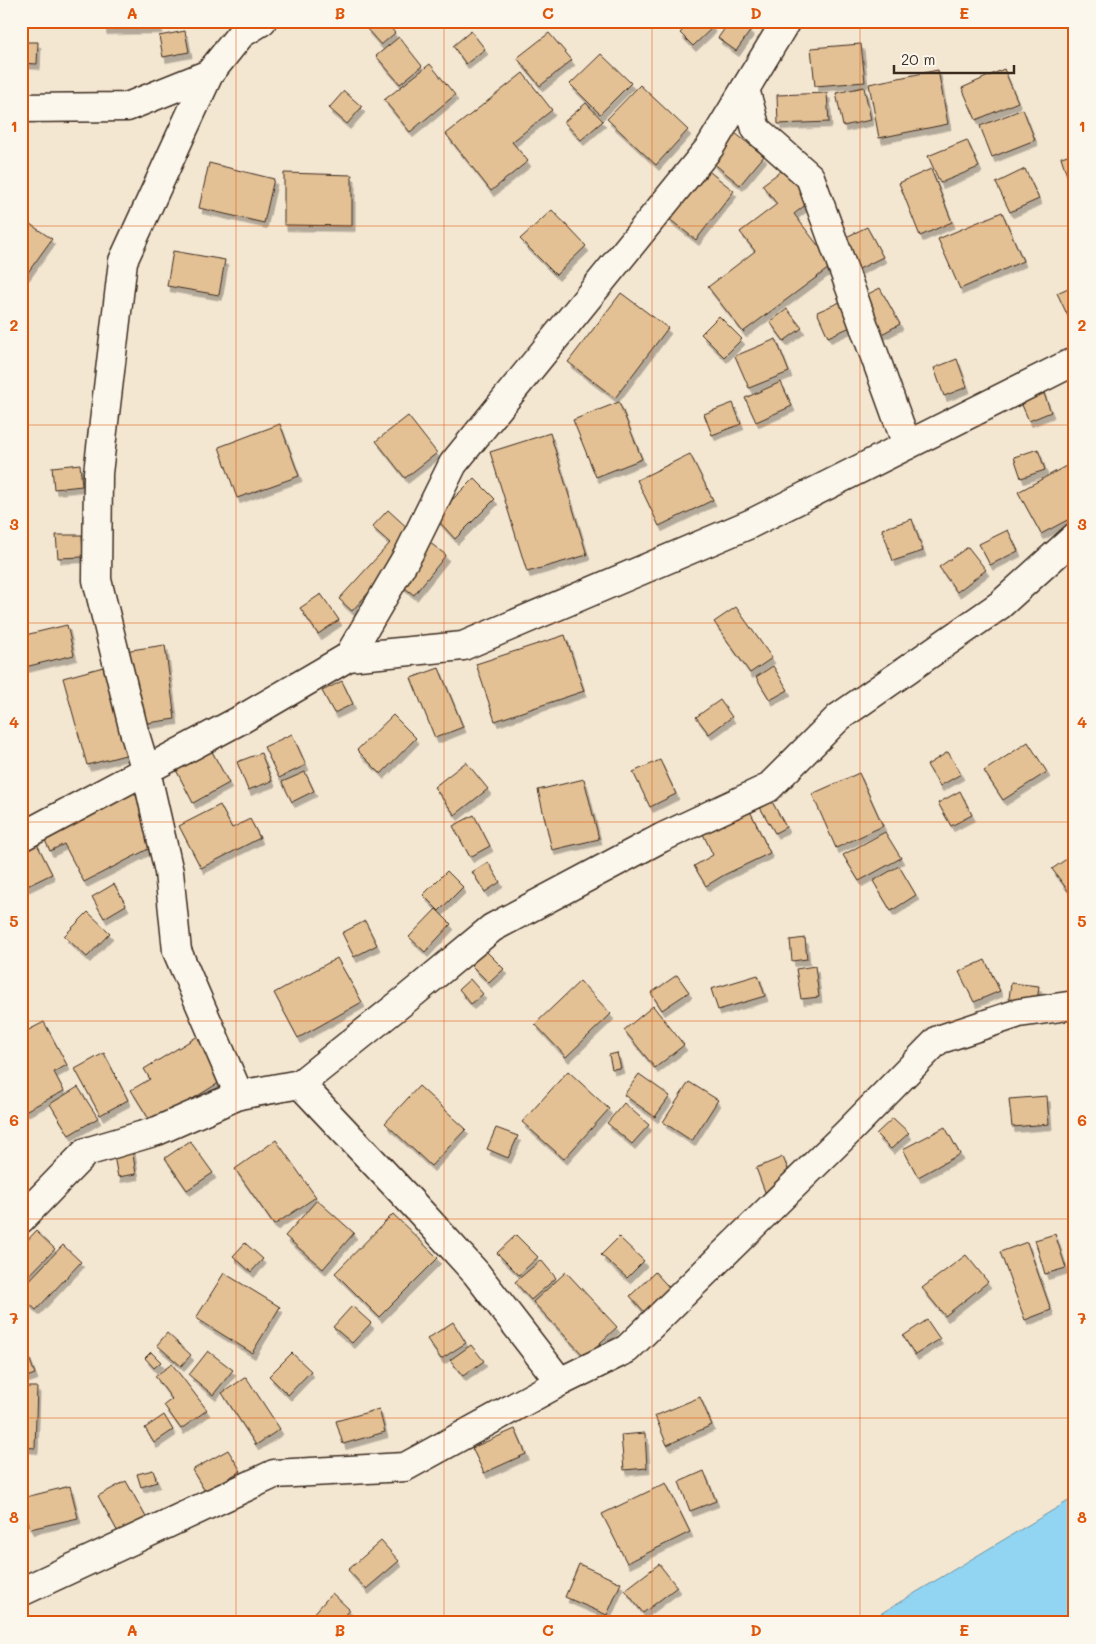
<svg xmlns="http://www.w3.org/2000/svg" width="1096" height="1644" font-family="Mali,sans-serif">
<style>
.water{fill:#91d5f3;stroke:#6f919e}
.building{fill:#e3c195;stroke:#3b2a1e;filter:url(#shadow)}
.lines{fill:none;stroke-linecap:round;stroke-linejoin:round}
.minor-casing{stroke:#3b2a1e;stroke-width:31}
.minor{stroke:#fbf7ec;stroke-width:28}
.grid{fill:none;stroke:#df570d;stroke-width:1;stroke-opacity:0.55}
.neatline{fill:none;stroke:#df570d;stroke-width:2}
.grid-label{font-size:16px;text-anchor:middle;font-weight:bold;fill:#df570d}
</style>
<defs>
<filter id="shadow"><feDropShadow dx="3" dy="5.5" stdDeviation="0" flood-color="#0004"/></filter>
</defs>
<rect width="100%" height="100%" fill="#f4e7d2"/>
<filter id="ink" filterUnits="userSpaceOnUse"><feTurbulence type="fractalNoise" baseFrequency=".02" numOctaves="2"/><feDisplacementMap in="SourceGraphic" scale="10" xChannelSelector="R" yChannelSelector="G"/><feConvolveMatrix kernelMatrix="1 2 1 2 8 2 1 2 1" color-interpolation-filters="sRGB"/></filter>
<g filter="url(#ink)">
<!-- water -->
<path class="water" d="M1075,1497V1623H865Z"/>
<!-- building -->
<g class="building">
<path d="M103,21H159V28L104,29Z"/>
<path d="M375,21H385L395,33L381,45L366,28Z"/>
<path d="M692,21H707L713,27L693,46L680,33Z"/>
<path d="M730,21H739L751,30L736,51L718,38Z"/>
<path d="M185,31L189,52L163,57L159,36Z"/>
<path d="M471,31L485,49L466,64L453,46Z"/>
<path d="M549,33L572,60L540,86L517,58Z"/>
<path d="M399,37L422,66L400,84L376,56Z"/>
<path d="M21,42H38L37,64L21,63Z"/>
<path d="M861,44L865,82L815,86L811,48Z"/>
<path d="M601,54L631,83L600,114L570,84Z"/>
<path d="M430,64L455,95L410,132L384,100Z"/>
<path d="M1004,69L1018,102L976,120L962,88Z"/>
<path d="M938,70L948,124L879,138L869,84Z"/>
<path d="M523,73L552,110L512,142L528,161L491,191L446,134Z"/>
<path d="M640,85L688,130L656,165L607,119Z"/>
<path d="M864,87L871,120L843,126L836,93Z"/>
<path d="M344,91L362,107L347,124L329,108Z"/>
<path d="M827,93L829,122L778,124L777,95Z"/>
<path d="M586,103L603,121L581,140L564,122Z"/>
<path d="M1023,109L1035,140L992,157L980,126Z"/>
<path d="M735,133L764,156L740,185L712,162Z"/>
<path d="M967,140L979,167L940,183L928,156Z"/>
<path d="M1075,153V200L1061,157Z"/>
<path d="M209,163L274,179L264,223L199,208Z"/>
<path d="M788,166L813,199L794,214L833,265L743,332L708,287L755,251L740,232L777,204L762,185Z"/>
<path d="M706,169L734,191L696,240L668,218Z"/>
<path d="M931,169L952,222L920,236L899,183Z"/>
<path d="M1025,169L1039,199L1010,212L996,183Z"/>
<path d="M284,173L352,175V226L284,225Z"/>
<path d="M552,210L586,246L556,275L520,239Z"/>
<path d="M1002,212L1023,261L960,289L938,239Z"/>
<path d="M30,224L52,239L26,275L21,272V236Z"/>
<path d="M867,227L883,257L859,269L844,238Z"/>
<path d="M173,251L225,260L219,295L167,286Z"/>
<path d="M1075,285V326L1073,327L1057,293Z"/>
<path d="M880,288L900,324L880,335L860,298Z"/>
<path d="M621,293L668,328L615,398L568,362Z"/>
<path d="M847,299L857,324L828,337L817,312Z"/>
<path d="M787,309L802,328L784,341L770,322Z"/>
<path d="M719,316L742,339L724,357L701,334Z"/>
<path d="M776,339L789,372L749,388L735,356Z"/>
<path d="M957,359L967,387L944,396L934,368Z"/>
<path d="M781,382L792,406L756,422L745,398Z"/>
<path d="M1041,386L1051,412L1029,421L1018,396Z"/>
<path d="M619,402L642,459L596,477L573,420Z"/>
<path d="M733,403L741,424L712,435L704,414Z"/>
<path d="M408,416L437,453L405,478L376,441Z"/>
<path d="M280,424L299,476L237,498L219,447Z"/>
<path d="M550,433L587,555L527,572L490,452Z"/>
<path d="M1038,449L1045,470L1021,478L1014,457Z"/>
<path d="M690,454L713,500L659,526L637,480Z"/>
<path d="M80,464L82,486L54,489L52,467Z"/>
<path d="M1066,466L1075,482V516L1041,534L1018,492Z"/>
<path d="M474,478L495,499L455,539L435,517Z"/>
<path d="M388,510L411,531L408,549L352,611L339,599L390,543L372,527Z"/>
<path d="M912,519L923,551L893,561L882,529Z"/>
<path d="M1008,530L1018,551L990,565L979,544Z"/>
<path d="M56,535H82L83,557L58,558Z"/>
<path d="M429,542L446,555L414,595L397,582Z"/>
<path d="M968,547L986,570L957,592L939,567Z"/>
<path d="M321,594L339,620L318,634L300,608Z"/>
<path d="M736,607L772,658L750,673L714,622Z"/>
<path d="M67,625L74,655L21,668V636Z"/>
<path d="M565,635L584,691L495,721L476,664Z"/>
<path d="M165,645L175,719L134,725L124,651Z"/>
<path d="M114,664L137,752L87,765L63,678Z"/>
<path d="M773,666L788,690L770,700L756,677Z"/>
<path d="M439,668L463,727L435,738L411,678Z"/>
<path d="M342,681L353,704L334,713L322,691Z"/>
<path d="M720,700L732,717L709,734L696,717Z"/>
<path d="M393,715L416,738L381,774L357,750Z"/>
<path d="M292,734L306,765L279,778L264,747Z"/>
<path d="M1028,742L1047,772L1003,800L984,771Z"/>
<path d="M209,746L229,783L193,803L173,764Z"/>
<path d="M948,752L961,774L940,786L927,765Z"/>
<path d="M261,753L272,781L248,790L237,762Z"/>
<path d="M660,760L676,794L650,807L633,772Z"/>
<path d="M466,762L488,789L455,815L434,787Z"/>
<path d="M305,772L314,791L292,802L282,782Z"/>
<path d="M859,773L883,826L836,848L812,794Z"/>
<path d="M584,779L599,839L552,850L538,790Z"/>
<path d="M132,788L160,843L84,882L64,844L50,851L42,834Z"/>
<path d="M960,791L972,815L951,826L938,803Z"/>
<path d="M770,798L786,827L775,833L758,804Z"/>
<path d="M220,805L232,828L250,819L260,838L201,868L179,826Z"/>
<path d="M750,811L770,853L724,875L706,886L694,866L713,855L703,834Z"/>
<path d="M474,815L490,846L470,857L453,826Z"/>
<path d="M885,832L901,858L859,881L843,855Z"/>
<path d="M34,838L52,874L21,889V845Z"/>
<path d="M1075,853V900L1052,869Z"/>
<path d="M488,862L500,882L485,892L472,872Z"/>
<path d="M899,866L916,895L891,911L873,881Z"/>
<path d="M447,871L463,887L439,911L423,895Z"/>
<path d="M114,884L126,905L104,918L92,897Z"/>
<path d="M436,909L451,924L425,952L409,937Z"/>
<path d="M88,912L110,933L87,957L64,936Z"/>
<path d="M365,921L377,945L354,957L342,933Z"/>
<path d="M805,938L807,959L792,961L790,940Z"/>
<path d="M486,951L504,969L489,983L471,965Z"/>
<path d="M337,958L362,1002L298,1038L274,993Z"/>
<path d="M985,960L1000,991L974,1002L959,972Z"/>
<path d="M815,966L819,997L801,999L796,969Z"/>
<path d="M677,975L689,992L662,1010L651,993Z"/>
<path d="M758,975L765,996L718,1010L711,989Z"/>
<path d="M470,979L483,994L471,1004L459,989Z"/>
<path d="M580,981L611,1014L566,1057L535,1024Z"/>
<path d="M1011,983L1039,986L1037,1002L1009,999Z"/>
<path d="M653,1006L684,1045L655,1068L624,1030Z"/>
<path d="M44,1022L67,1065L54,1072L64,1091L21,1113V1034Z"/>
<path d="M198,1036L225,1079L152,1124L131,1090L150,1079L144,1069Z"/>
<path d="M104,1053L128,1100L100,1115L75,1069Z"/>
<path d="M617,1053L621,1068L612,1069L609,1055Z"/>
<path d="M568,1071L609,1109L564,1159L522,1122Z"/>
<path d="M639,1074L670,1096L655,1117L624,1095Z"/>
<path d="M689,1082L718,1100L692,1141L663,1122Z"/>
<path d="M419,1086L466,1129L431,1166L385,1123Z"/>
<path d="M78,1087L98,1118L69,1135L50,1104Z"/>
<path d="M1047,1096L1049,1124L1012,1127L1009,1099Z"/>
<path d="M624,1103L649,1125L632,1144L607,1123Z"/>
<path d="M893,1118L909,1133L891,1149L876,1134Z"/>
<path d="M945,1127L960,1154L918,1177L903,1149Z"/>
<path d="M496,1128L518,1136L508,1158L487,1149Z"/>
<path d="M276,1140L316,1197L274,1225L235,1169Z"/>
<path d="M190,1141L213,1173L187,1190L165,1158Z"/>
<path d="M132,1148L136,1174L118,1177L113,1151Z"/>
<path d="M783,1157L793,1182L765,1192L756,1168Z"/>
<path d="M317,1200L354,1233L323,1269L285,1236Z"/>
<path d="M393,1214L438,1258L379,1317L335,1273Z"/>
<path d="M36,1231L55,1249L21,1284V1247Z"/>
<path d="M1055,1234L1066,1268L1045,1274L1035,1240Z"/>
<path d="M516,1235L538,1257L519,1275L497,1253Z"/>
<path d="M619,1237L644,1261L627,1278L601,1255Z"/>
<path d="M1027,1242L1051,1310L1025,1320L1000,1252Z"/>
<path d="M245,1243L263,1259L251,1272L233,1256Z"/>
<path d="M63,1245L81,1262L36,1310L21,1296V1289Z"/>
<path d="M966,1255L988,1282L945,1316L922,1288Z"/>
<path d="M541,1260L556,1278L531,1300L515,1282Z"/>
<path d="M566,1272L617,1327L585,1357L533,1302Z"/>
<path d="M655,1272L675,1294L649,1317L630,1296Z"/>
<path d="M224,1273L280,1307L252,1353L196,1318Z"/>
<path d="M352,1306L371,1323L352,1343L333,1327Z"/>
<path d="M927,1320L940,1339L915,1355L903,1336Z"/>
<path d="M453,1322L466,1343L441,1359L427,1339Z"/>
<path d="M167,1333L191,1355L181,1366L157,1345Z"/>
<path d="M471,1345L484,1361L463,1376L450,1360Z"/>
<path d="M25,1347L35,1374L21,1379V1349Z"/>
<path d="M208,1351L233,1370L213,1395L189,1375Z"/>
<path d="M151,1352L161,1362L154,1368L145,1358Z"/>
<path d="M292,1353L311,1371L288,1395L269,1376Z"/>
<path d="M172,1364L207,1410L181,1429L164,1405L172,1399L155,1376Z"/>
<path d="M246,1377L280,1429L256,1445L222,1393Z"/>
<path d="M21,1387H37L35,1448L21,1447Z"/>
<path d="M700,1397L712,1425L667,1445L655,1416Z"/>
<path d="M379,1409L385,1432L343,1444L336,1421Z"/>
<path d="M164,1415L173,1430L154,1443L145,1428Z"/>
<path d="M515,1429L526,1454L484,1473L472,1448Z"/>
<path d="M645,1433L647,1468L624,1470L621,1435Z"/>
<path d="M228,1450L241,1471L205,1491L192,1470Z"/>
<path d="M153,1470L157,1482L141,1487L137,1474Z"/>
<path d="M704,1471L716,1501L690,1511L679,1482Z"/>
<path d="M126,1481L147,1519L119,1534L98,1496Z"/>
<path d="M666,1483L690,1532L627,1563L602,1514Z"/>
<path d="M70,1486L78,1518L30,1529L22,1498Z"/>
<path d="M381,1541L399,1561L366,1589L348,1570Z"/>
<path d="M579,1564L621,1583L607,1615L565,1597Z"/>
<path d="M659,1564L677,1587L643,1613L625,1590Z"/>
<path d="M332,1593L350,1610L339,1623H306Z"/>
</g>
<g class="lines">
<defs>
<g id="minor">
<path d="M745,89L756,129L810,177L907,445"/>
<path d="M21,108L127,107L209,74"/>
<path d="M348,657L409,553L453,464L710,147L786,21"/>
<path d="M21,837L242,719L348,657L463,646L750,524L1075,361"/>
<path d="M300,1084L415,1206L476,1273L560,1382"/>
<path d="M239,1095L177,951L169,872L146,771L134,731L97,580L98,473L123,261L209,74L241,34L262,21"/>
<path d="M21,1219L86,1152L157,1131L239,1095L300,1084L405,1000L492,928L661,838L768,788L839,717L1000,605L1075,537"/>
<path d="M21,1592L274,1474L405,1467L560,1382L627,1349L847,1133L938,1040L1019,1013L1075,1005"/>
</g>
</defs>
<!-- minor casing -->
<use href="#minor" class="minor-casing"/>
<!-- minor -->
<use href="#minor" class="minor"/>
</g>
</g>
<!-- grid -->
<path class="grid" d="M236,21V1623M444,21V1623M652,21V1623M860,21V1623M21,226H1075M21,425H1075M21,623H1075M21,822H1075M21,1021H1075M21,1219H1075M21,1418H1075"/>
<!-- margin -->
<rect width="1096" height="1644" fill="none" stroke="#fbf7ec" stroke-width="55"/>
<!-- scale -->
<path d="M894 65v8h120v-8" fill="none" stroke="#3b2a1e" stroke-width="2.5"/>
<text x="901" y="65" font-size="15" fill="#3b2a1e" stroke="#fbf7ec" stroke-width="4" paint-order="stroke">20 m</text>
<rect x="28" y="28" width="1040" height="1588" class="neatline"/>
<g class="grid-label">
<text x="132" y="19">A</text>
<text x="340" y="19">B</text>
<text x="548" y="19">C</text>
<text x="756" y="19">D</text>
<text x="964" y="19">E</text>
<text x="14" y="132">1</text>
<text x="1082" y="132">1</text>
<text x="14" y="331">2</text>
<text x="1082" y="331">2</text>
<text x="14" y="530">3</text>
<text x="1082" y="530">3</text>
<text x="14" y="728">4</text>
<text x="1082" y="728">4</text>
<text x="14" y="927">5</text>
<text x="1082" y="927">5</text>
<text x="14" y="1126">6</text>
<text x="1082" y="1126">6</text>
<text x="14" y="1324">7</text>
<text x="1082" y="1324">7</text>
<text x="14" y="1523">8</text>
<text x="1082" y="1523">8</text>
<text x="132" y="1636">A</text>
<text x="340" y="1636">B</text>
<text x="548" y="1636">C</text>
<text x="756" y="1636">D</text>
<text x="964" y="1636">E</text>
</g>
</svg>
